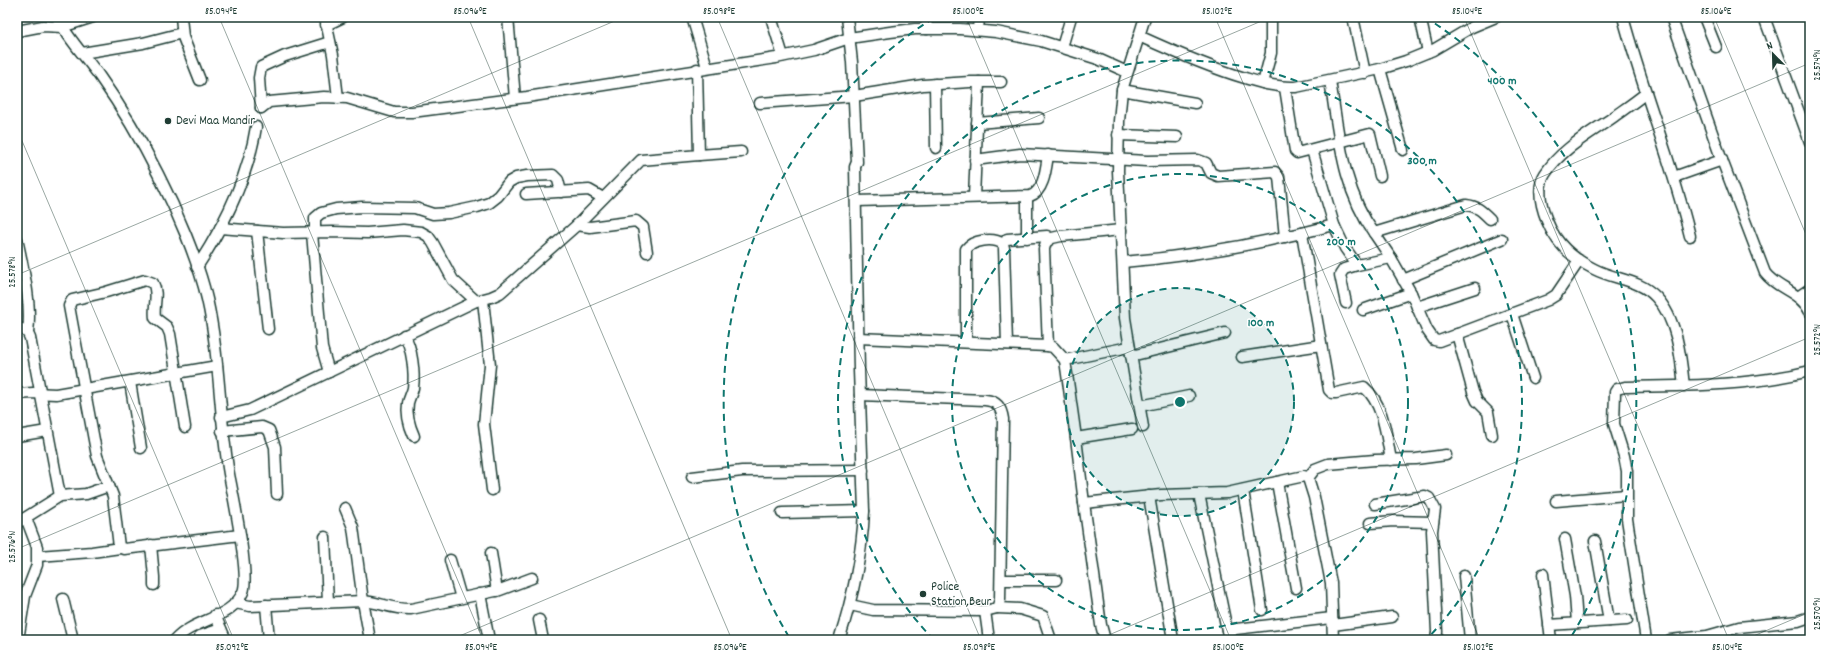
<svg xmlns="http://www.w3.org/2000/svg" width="1827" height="657" font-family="Dekko,sans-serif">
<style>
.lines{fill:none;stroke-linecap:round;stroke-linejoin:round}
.minor-casing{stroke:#1f3d34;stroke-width:13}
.minor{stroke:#fff;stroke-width:10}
.ticks{fill:none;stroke:#1f3d34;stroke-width:1;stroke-opacity:0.45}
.ring{fill:none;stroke:#0f766e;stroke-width:2;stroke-dasharray:7 5}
.poi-dot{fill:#1f3d34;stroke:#fff;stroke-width:1.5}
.labels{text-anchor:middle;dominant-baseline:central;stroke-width:3;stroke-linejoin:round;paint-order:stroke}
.poi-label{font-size:13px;fill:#1f3d34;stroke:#fff;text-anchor:start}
.centre{fill:#0f766e;stroke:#fff;stroke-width:2}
.ring-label{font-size:12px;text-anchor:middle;font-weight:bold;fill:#0f766e;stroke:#fff;stroke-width:3;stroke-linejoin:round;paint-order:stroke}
.neatline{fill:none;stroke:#1f3d34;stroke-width:1.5}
.ticks-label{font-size:10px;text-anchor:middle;fill:#1f3d34}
</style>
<rect width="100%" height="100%" fill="#fff"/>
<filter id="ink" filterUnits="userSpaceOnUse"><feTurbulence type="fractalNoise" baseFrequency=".025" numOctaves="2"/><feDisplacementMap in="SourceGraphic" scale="8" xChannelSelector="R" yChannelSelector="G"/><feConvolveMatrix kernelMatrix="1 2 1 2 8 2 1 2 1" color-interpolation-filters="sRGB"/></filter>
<g filter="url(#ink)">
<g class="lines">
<defs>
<g id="minor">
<path d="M57,17C68,39 86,57 100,77C122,108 141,140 158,174C176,209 198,260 207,299C220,356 219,416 229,474C233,495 250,576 243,592C232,619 193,619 175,640"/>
<path d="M181,17L183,37L200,80"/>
<path d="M325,17L333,55L338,98"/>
<path d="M508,17L515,98"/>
<path d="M692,17L707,67"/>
<path d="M771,17L783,56"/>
<path d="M926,17L927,29"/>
<path d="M1353,17L1365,73"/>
<path d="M1420,17L1428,52"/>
<path d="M1623,17C1643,91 1672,162 1690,236"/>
<path d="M1671,17L1720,155L1765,273C1778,290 1800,291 1810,312"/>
<path d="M1704,17L1716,47"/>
<path d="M1764,17L1810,142"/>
<path d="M326,25L343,17"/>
<path d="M978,30L979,17"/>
<path d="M17,31L43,26L62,27L93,17"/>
<path d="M1139,36C1174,52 1208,67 1245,78C1262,83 1278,88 1296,87L1380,69L1406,61L1433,50L1472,27L1496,17"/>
<path d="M1062,47L1071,17"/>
<path d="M82,53L143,43L182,33"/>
<path d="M1380,69L1403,150"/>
<path d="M1330,81C1339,134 1342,189 1374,233L1466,205C1477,206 1482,211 1490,219"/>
<path d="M1263,83L1271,53V17"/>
<path d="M935,84L936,148"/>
<path d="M1285,88L1295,151L1297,153L1370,134L1380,176"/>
<path d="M1122,90L1195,103"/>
<path d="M1646,93C1635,102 1623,110 1612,118C1589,134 1560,150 1545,174C1536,188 1541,206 1547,221C1556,244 1572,258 1594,269C1615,280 1639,279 1656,297C1677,319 1681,357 1684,386"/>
<path d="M760,103L854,96L923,85L970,82H1001"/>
<path d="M261,108L269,102L324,97L347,98L394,112H412L527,97L776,58L814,50L849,38L890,32L915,29H960L996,32L1041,41L1098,59L1127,72"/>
<path d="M261,108L259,78L261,67L285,56L330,42"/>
<path d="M977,123L1039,118"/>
<path d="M1118,135L1177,137"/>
<path d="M1312,150L1334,225L1345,248L1357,265L1391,258L1411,293L1427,330L1434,340L1439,341L1548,300L1556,295L1579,261"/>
<path d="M699,155L741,152"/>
<path d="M975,160L1020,154L1147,161L1198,160L1206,163L1211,173L1218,176L1275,172L1279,177L1285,237"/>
<path d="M1674,177L1722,160"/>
<path d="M526,194L589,190L603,198"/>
<path d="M974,197L979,82"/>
<path d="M857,201L1030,196C1044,192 1046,168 1048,155"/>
<path d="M577,225L590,227L636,221L643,227L647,252"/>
<path d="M220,228L283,233L333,232L367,233L403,230L421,232L428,236L433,243L453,280L476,301"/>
<path d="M257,231L268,329"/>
<path d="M315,232V218L321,213L336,209L362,207L415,208L433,214L449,213L477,207L489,203L498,196L509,182L516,178L527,176L553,175L558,180L561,192"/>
<path d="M312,233L322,348L329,372"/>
<path d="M1302,233L1329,390L1332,393H1336L1364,387C1384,404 1386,435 1391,460"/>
<path d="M1374,233L1391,258"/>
<path d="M1027,238V197"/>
<path d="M17,239C23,267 32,304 28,332"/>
<path d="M1007,239L1047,236"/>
<path d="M1123,262C1194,256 1265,243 1334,225"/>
<path d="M197,267C225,224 248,178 256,127"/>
<path d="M1403,280L1502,239"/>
<path d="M1798,297L1810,289"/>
<path d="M483,300L490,365L484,424L492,490"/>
<path d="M1346,303L1340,275L1344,269L1357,265"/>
<path d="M1417,307L1475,288"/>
<path d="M1363,310L1411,293"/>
<path d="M1512,314L1533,378"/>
<path d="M17,328C25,329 27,331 30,338L60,496"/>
<path d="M1457,334L1473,392L1477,401L1488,412L1492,435"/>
<path d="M404,335C412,346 415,374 413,388C412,393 409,398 408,403C406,415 409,425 414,436"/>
<path d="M858,338L1048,346L1053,347L1065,360"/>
<path d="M966,342V249C973,240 993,237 1003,244L1004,248L1007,344"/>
<path d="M1048,346L1044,249L1046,242L1052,238L1061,236L1121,230"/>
<path d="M1131,356L1225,333"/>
<path d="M1242,357L1321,345"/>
<path d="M130,382L141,448"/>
<path d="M17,394L33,393L56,394L217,366"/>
<path d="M1140,406L1189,396"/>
<path d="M221,417L250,410L476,301L491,297L500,293L577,225L641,160L699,155L697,69"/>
<path d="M185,427L170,334L167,327L155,318C153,306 159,294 153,283L145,280L106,292L72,300L69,306L76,344L97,456L113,496L119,547L124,549L240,535"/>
<path d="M1143,427L1125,318L1118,171L1119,121L1122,90L1145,17"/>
<path d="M1132,429L1076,438L1084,503L1161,495L1227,493L1304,476L1308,478L1314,497L1331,583L1333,640"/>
<path d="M222,431L262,427L269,430L275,447L277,494"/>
<path d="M17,436L47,431"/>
<path d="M1076,438L1065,360L1129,347"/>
<path d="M692,477L742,471L863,470"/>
<path d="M1308,478L1315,469L1328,464L1375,460L1416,459L1446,455"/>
<path d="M1277,482L1296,588"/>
<path d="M1243,490L1262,610"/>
<path d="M1199,494L1229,640"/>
<path d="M1149,496L1173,640"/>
<path d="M1556,501L1626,495"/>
<path d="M1084,503L1101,625L1105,640"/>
<path d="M1375,504L1425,496L1429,498L1435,509L1432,531L1437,632L1436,640"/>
<path d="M345,508L353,527L363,601L370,640"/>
<path d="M782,513L864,511"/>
<path d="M17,523L60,496L86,494L109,486"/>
<path d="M1370,523L1393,521L1433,522"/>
<path d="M325,537L328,602"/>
<path d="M1565,539L1575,596L1577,623"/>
<path d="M1595,541L1609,621"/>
<path d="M151,545L154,577V585"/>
<path d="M491,553L497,591"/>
<path d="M38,556L92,552L120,548"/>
<path d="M450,560L461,598"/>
<path d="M1543,574L1551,640"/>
<path d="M1464,576L1470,640"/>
<path d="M1001,580H1056"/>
<path d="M480,594L489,640"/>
<path d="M63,599L73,640"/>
<path d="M235,603L250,606L363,601C379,602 394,610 411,609L500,590L532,578"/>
<path d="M266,605L269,640"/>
<path d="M850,605L873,610L985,611L997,608L1000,600L1003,419C1001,407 997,401 985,400L860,395"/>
<path d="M997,608L1020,609L1043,616L1051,640"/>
<path d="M985,611L989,640"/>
<path d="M215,615L226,640"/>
<path d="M539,620L543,640"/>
<path d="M1333,625L1392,617"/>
<path d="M1549,625L1627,620"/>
<path d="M1227,630L1332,618"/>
<path d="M200,636L221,629"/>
<path d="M18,640L25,596L37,565V547L26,518"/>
<path d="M839,640C853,597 862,556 864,511L859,370L855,167L857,162L852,62L847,17"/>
<path d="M1646,640L1627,519V471L1624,456L1614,424L1615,392L1617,389L1625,387C1687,386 1750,386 1810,371"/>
<path d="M1670,640L1707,636L1739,627L1798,621L1810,617"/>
</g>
</defs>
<!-- minor casing -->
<use href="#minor" class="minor-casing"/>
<!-- minor -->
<use href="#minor" class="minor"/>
</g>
</g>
<!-- ticks -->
<path class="ticks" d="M219,17L483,640M468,17L732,640M717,17L981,640M966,17L1231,640M1215,17L1480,640M1464,17L1729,640M1714,17L1810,244M17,129L234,640M17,275L624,17M17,549L1271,17M450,640L1810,63M1097,640L1810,337M1744,640L1810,612"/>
<!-- distance rings -->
<circle cx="1180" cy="402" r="114" fill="#0f766e" fill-opacity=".12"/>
<g class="ring">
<circle cx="1180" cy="402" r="114"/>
<circle cx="1180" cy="402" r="228"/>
<path d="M934 640A342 342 0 1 1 1426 640"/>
<path d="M789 637A456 456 0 0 1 935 17M1425 17A456 456 0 0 1 1571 637"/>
</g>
<!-- markers -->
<g class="poi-dot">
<circle cx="168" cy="121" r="4"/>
<circle cx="923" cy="594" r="4"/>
</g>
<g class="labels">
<!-- poi labels -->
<g class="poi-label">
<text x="176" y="121">Devi Maa Mandir</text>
<text x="931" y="587">Police<tspan x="931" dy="15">Station,Beur</tspan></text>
</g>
</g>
<circle cx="1180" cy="402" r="6" class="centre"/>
<g class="ring-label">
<text x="1502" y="84">400 m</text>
<text x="1422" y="164">300 m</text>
<text x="1341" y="245">200 m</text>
<text x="1261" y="326">100 m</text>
</g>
<!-- margin -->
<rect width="1827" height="657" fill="none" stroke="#fff" stroke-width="44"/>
<!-- north arrow -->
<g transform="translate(1773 54) rotate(337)" stroke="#ffffff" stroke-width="3" paint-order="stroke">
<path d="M0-3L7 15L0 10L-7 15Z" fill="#1f3d34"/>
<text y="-6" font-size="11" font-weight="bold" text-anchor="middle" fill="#1f3d34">N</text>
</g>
<rect x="22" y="22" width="1783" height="613" class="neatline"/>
<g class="ticks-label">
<text x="221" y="14">85.094°E</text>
<text x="470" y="14">85.096°E</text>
<text x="719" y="14">85.098°E</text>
<text x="968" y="14">85.100°E</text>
<text x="1217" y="14">85.102°E</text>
<text x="1467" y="14">85.104°E</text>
<text x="1716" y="14">85.106°E</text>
<text transform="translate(1816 65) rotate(-90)" y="4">25.574°N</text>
<text transform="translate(11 272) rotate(-90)" y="4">25.578°N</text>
<text transform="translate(1816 340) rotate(-90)" y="4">25.572°N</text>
<text transform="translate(11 547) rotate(-90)" y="4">25.576°N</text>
<text transform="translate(1816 614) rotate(-90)" y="4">25.570°N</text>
<text x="232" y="650">85.092°E</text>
<text x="481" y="650">85.094°E</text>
<text x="730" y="650">85.096°E</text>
<text x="979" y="650">85.098°E</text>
<text x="1228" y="650">85.100°E</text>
<text x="1478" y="650">85.102°E</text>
<text x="1727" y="650">85.104°E</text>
</g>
</svg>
